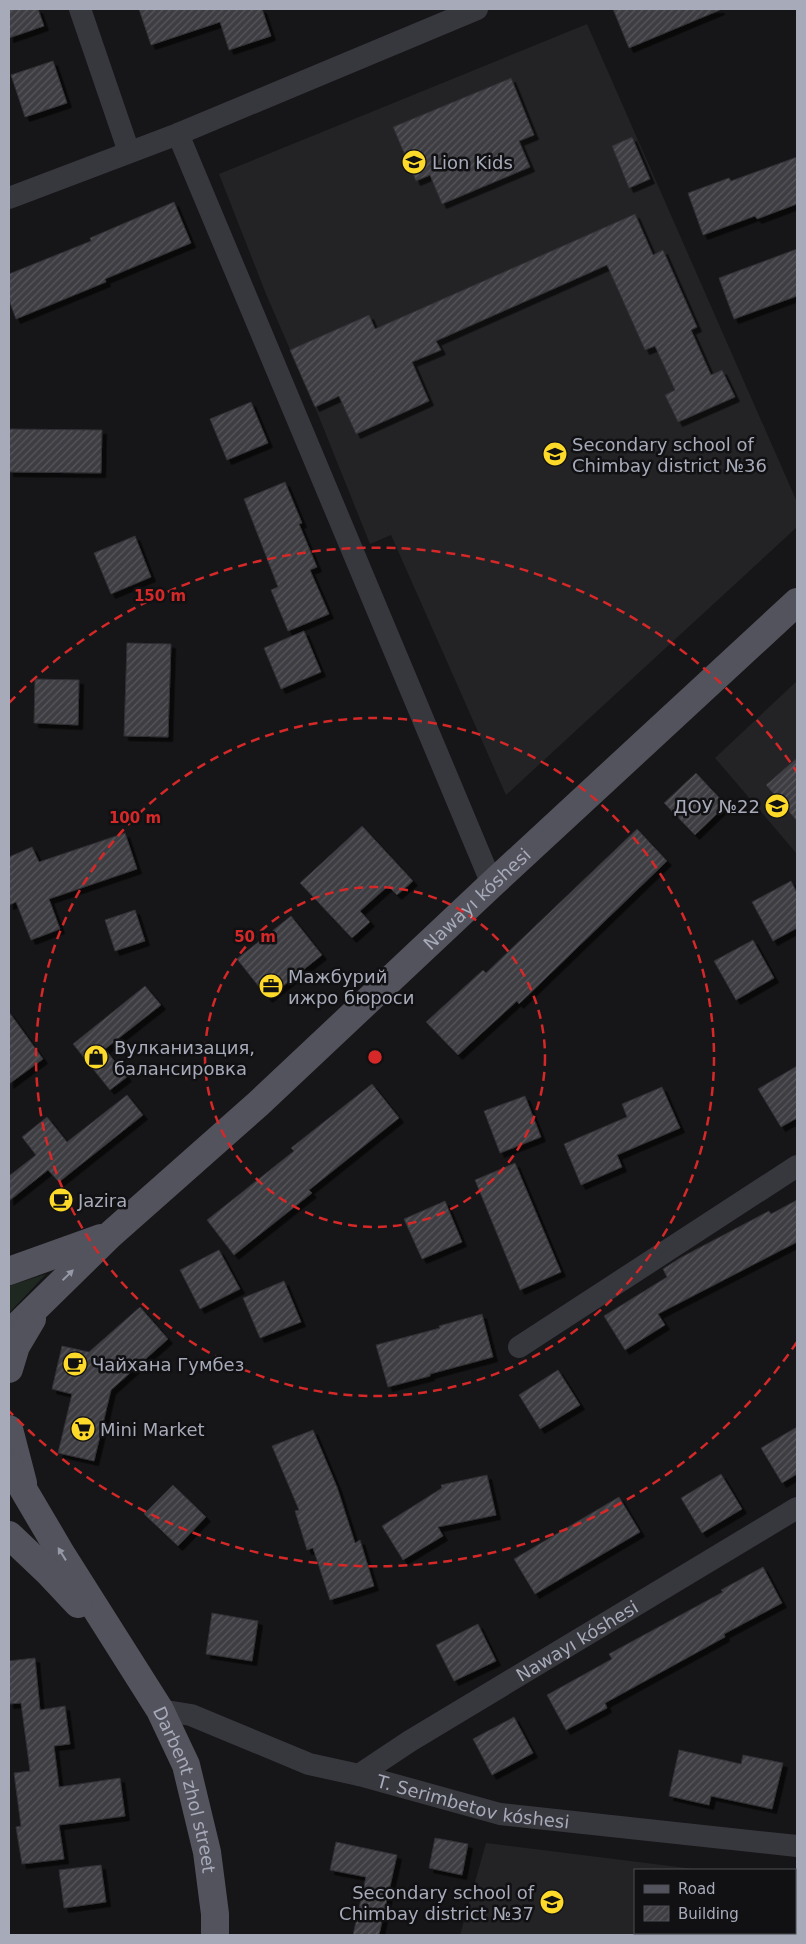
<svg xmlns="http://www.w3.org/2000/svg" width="806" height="1944" font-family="'DejaVu Sans',sans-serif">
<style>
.built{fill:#232225}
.green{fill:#1e2720}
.building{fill:url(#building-hatch);stroke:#313034;filter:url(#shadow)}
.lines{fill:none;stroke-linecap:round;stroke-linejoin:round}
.minor{stroke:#37373e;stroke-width:22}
.major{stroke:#53535d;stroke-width:28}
.oneway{fill:#9699a7}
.ring{fill:none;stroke:#d62828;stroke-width:2.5;stroke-dasharray:9 6}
.labels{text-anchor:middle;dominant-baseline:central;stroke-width:5;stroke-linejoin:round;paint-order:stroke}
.poi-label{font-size:18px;fill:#a7aab9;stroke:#111113;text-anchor:start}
.street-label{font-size:18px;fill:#a7aab9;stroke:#111113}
.centre{fill:#d62828;stroke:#111113;stroke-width:2.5}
.ring-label{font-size:15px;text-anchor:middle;font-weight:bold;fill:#d62828;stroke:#111113;stroke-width:5;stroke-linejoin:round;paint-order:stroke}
</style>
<defs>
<pattern id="building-hatch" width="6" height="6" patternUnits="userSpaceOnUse" patternTransform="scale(1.25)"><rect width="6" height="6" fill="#3e3e43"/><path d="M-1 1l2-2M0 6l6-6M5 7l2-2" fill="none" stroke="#57575c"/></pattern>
<filter id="shadow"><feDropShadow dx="4.5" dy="4.5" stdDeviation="0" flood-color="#0009"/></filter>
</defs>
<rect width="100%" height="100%" fill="#161618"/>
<!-- built -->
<g class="built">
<path d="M587,24L797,502V527L506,795L391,535L370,544L315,407L266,294L219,174Z"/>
<path d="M797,681V854L715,758Z"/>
<path d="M486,1843L702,1870H635V1933H757V1935H460Z"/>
</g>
<!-- green -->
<path class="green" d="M46,1274L9,1313V1286Z"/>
<!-- building -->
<g class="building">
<path d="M9,9H38L44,26L9,38Z"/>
<path d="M139,9H262L271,36L229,50L220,22L151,45Z"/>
<path d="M613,9H720V10L629,48Z"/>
<path d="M53,61L67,103L25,117L11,75Z"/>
<path d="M511,78L534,135L519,141L530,167L442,204L430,175L416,181L393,127Z"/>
<path d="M632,137L650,179L629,188L612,146Z"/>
<path d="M797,157V204L757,219L755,216L703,235L688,193L729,178L731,181Z"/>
<path d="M174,202L191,243L105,279L106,282L16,319L9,300V274L91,241L90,238Z"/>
<path d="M635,214L653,255L663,250L697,327L691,330L711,375L722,370L735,397L678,422L665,395L675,390L655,346L645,350L607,265L436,341L441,350L412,362L429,401L356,434L339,396L315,407L290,350L369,315L375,329Z"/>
<path d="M797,249V296L734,319L719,278Z"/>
<path d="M251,402L268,443L227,460L210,419Z"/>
<path d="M9,429L102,430L101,473L9,472Z"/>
<path d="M285,482L302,523L299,524L317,567L310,570L329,614L288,631L271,590L278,587L244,499Z"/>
<path d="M135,536L151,577L111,594L94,553Z"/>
<path d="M304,631L321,672L281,689L264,648Z"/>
<path d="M127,643L171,644L168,737L124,736Z"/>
<path d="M35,679L79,680L78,725L34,723Z"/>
<path d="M797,758V821L766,785Z"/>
<path d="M696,773L726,805L695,835L664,803Z"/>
<path d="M362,826L413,881L397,895L388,886L360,911L370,922L352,938L300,883Z"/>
<path d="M637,829L667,861L519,1004L517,1001L458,1055L426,1022L483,970L486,973Z"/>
<path d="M125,833L137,869L49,899L60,929L31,940L16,902L9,905V857L32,847L39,862Z"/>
<path d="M791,881L797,893V928L773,941L752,902Z"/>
<path d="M135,910L145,941L115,951L105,920Z"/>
<path d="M291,916L322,955L268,998L237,959Z"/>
<path d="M753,940L774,978L736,1000L714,961Z"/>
<path d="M145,986L161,1005L105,1049L127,1077L110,1090L73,1044Z"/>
<path d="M9,1012L43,1059L9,1084Z"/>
<path d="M797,1066V1118L781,1127L758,1089Z"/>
<path d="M372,1084L399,1118L309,1190L312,1193L234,1255L207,1220L294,1151L291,1148Z"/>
<path d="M662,1087L680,1128L617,1155L622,1167L581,1185L564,1144L627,1117L622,1104Z"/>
<path d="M127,1095L143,1115L59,1182L48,1170L9,1201V1176L36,1155L22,1137L47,1117L67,1142Z"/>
<path d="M525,1096L541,1137L500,1153L484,1111Z"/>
<path d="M515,1163L561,1272L520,1290L475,1180Z"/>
<path d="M797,1200V1242L658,1314L665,1325L625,1350L604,1316L667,1277L663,1269L680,1258L769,1211L771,1214Z"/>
<path d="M445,1201L462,1242L422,1259L404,1219Z"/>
<path d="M219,1250L240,1289L200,1309L180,1270Z"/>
<path d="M284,1281L301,1322L260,1338L243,1298Z"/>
<path d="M140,1307L168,1339L111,1390L94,1461L58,1453L72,1394L52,1389L62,1346L89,1352Z"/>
<path d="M482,1314L493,1357L430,1374V1376L388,1387L376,1345L440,1328L439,1326Z"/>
<path d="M558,1370L580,1405L540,1429L519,1395Z"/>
<path d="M797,1427V1474L782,1483L761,1448Z"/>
<path d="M313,1430L337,1487L355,1543L360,1540L374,1586L330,1600L313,1548L307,1550L295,1511L299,1510L272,1446Z"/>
<path d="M721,1474L742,1509L702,1533L681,1498Z"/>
<path d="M487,1475L496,1515L438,1527L443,1536L403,1560L382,1526L442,1488L441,1485Z"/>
<path d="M173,1485L206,1517L178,1546L144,1514Z"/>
<path d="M619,1497L640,1532L535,1594L514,1559Z"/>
<path d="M763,1567L782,1603L724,1634L725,1637L605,1703L607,1708L566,1730L547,1695L612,1659L609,1654L723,1592L721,1590Z"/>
<path d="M212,1613L258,1621L252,1661L206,1654Z"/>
<path d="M478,1624L496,1661L454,1681L436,1645Z"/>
<path d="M35,1658L40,1710L65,1706L70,1744L54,1746L59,1787L120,1778L125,1816L59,1825L64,1859L22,1864L16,1827L21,1826L14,1773L30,1771L21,1703L9,1704V1661Z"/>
<path d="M514,1717L533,1753L492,1775L473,1739Z"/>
<path d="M679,1750L741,1764L743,1755L783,1763L772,1809L711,1796L709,1805L669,1796Z"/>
<path d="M435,1838L468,1844L462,1875L429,1868Z"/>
<path d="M336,1842L397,1855L379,1935H353L366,1877L330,1870Z"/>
<path d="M101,1865L106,1902L64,1908L59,1870Z"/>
</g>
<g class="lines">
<!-- minor -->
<g class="minor">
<path d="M80,9L129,152"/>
<path d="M178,134L492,884"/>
<path d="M9,198L178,134L477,9"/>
<path d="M519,1347L797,1166"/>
<path id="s1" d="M160,1710L191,1715L309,1764L359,1775L500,1814L797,1846"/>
<path id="s2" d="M359,1775L410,1741L797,1508"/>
</g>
<!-- major -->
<g class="major">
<path d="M9,1271L101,1238"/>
<path id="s3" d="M9,1334L110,1235L258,1104L492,884L797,602"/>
<path d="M9,1369L16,1346L32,1319"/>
<path d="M9,1429L23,1483"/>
<path id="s4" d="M9,1465L62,1555L160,1710L186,1765L207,1852L215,1914V1935"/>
<path d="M9,1535L47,1571L78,1604"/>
</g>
</g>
<!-- one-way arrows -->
<defs><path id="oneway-solid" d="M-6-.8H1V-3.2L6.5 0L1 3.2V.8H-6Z" transform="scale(1.25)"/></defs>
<g class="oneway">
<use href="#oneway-solid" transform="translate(68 1275) rotate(-44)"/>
<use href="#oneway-solid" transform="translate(62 1554) rotate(-122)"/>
</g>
<!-- distance rings -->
<g class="ring">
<circle cx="375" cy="1057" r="170"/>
<circle cx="375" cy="1057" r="339"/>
<path d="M797 1342A509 509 0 0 1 9 1411M9 703A509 509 0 0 1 797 772"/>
</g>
<!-- icons -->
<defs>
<symbol id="school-disc" viewBox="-11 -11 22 22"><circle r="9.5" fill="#fdd929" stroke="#111113"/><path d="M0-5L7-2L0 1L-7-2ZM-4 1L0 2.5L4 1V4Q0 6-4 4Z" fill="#111"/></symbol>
<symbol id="office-disc" viewBox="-11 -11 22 22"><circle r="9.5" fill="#fdd929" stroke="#111113"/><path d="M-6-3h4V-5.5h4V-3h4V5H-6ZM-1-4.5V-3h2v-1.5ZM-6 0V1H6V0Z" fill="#111"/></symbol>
<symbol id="shop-disc" viewBox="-11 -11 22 22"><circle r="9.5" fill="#fdd929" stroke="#111113"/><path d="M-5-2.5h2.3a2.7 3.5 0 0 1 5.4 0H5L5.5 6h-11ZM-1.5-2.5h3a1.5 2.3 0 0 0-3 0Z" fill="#111"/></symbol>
<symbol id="cafe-disc" viewBox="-11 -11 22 22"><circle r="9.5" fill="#fdd929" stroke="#111113"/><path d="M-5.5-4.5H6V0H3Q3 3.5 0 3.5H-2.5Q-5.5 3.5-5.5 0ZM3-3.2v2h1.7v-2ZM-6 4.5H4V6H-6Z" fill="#111"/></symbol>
<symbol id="supermarket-disc" viewBox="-11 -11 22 22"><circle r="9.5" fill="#fdd929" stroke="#111113"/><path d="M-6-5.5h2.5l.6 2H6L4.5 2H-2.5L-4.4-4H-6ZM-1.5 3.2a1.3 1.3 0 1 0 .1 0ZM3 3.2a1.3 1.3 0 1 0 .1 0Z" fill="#111"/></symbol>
</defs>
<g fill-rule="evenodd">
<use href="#school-disc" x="400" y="148" width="28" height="28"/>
<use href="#school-disc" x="541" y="440" width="28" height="28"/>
<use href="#school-disc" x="763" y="792" width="28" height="28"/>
<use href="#office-disc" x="257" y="972" width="28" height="28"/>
<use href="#shop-disc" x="82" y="1043" width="28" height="28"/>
<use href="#cafe-disc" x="47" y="1186" width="28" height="28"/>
<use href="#cafe-disc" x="61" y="1350" width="28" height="28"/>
<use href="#supermarket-disc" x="69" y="1415" width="28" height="28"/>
<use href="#school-disc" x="538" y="1888" width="28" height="28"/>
</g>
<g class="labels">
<!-- poi labels -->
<g class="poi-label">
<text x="432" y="162">Lion Kids</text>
<text x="572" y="444">Secondary school of<tspan x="572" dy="21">Chimbay district №36</tspan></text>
<text x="760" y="806" text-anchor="end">ДОУ №22</text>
<text x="288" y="976">Мажбурий<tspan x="288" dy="21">ижро бюроси</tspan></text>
<text x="114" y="1047">Вулканизация,<tspan x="114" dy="21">балансировка</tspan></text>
<text x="78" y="1200">Jazira</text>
<text x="92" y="1364">Чайхана Гумбез</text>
<text x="100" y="1429">Mini Market</text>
<text x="534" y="1892" text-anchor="end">Secondary school of<tspan x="534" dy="21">Chimbay district №37</tspan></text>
</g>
<!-- street labels -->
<g class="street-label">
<text stroke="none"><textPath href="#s3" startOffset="639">Nawayı kóshesi</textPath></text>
<text stroke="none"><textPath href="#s2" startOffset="256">Nawayı kóshesi</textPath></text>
<text stroke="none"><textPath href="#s4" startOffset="372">Darbent zhol street</textPath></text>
<text stroke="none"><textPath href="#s1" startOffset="328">T. Serimbetov kóshesi</textPath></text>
</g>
</g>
<circle cx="375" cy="1057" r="8" class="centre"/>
<g class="ring-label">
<text x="160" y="601">150 m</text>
<text x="135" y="823">100 m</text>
<text x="255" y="942">50 m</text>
</g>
<!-- border -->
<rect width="806" height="1944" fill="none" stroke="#a7aab9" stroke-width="20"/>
<!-- legend -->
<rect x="634" y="1869" width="162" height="65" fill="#111113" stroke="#4d4e55"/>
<rect x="644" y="1885" width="25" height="8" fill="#53535d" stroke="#4d4e55"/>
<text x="678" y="1894" font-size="15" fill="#a7aab9">Road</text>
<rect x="644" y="1906" width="25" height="15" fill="url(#building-hatch)" stroke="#4d4e55"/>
<text x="678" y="1919" font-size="15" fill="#a7aab9">Building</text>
</svg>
